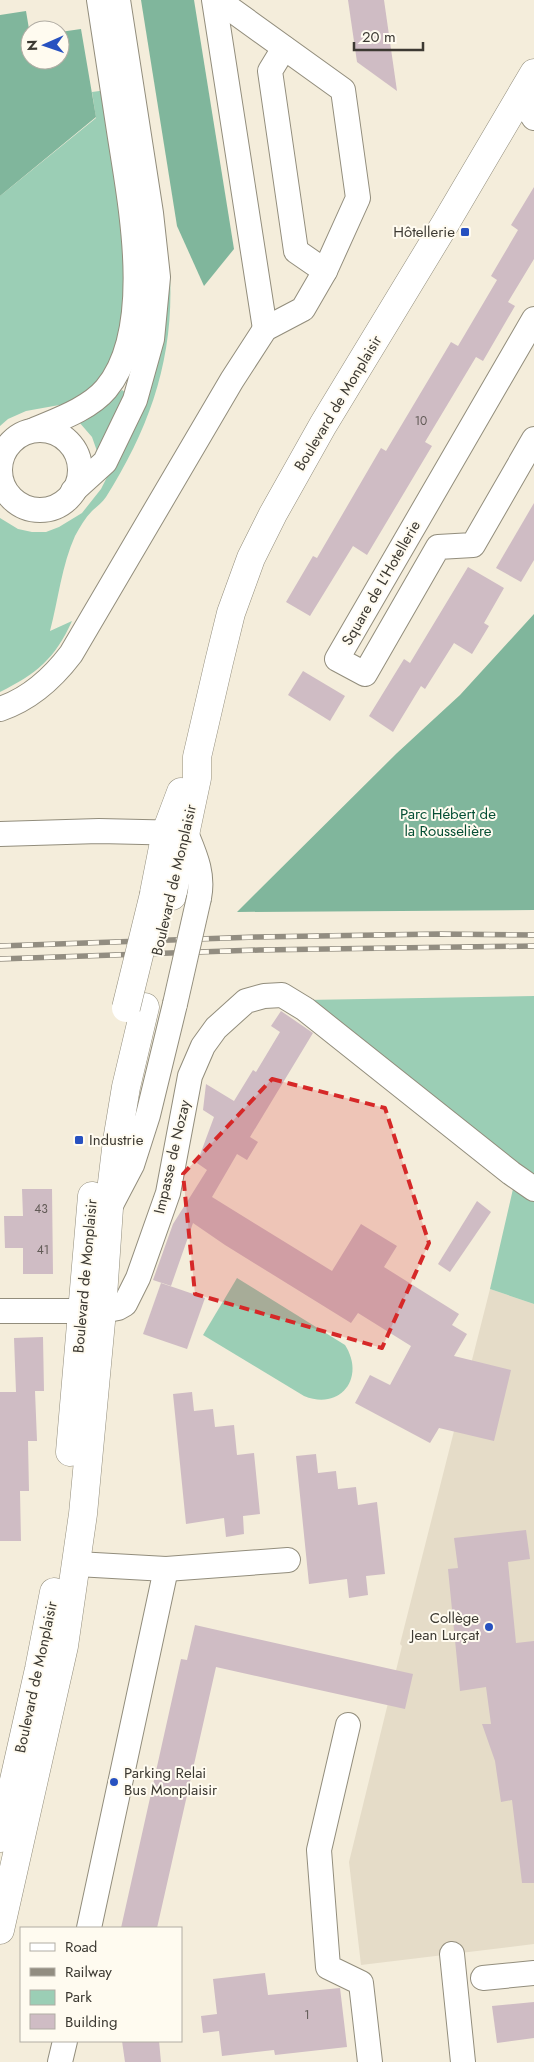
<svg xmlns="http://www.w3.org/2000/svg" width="534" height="2062" font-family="Jost,sans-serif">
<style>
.commercial{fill:#e5dcc8}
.green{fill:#9bceb5}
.forest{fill:#80b69c}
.building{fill:#cfbcc4}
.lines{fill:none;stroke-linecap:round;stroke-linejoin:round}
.minor-casing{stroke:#928d7c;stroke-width:26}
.major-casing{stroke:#928d7c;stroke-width:29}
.minor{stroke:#fff;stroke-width:24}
.major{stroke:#fff;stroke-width:28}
.rail-casing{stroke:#928d81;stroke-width:5.5}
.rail{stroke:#fffbf0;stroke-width:4;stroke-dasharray:11;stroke-linecap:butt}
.minor-bridge-casing{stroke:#928d7c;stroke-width:26;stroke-linecap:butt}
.major-bridge-casing{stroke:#928d7c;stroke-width:29;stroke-linecap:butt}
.minor-bridge{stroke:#fff;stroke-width:24}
.major-bridge{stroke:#fff;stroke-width:28}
.marked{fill:#d62828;fill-opacity:0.2;stroke:#d62828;stroke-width:4;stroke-dasharray:10 6;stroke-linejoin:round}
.poi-dot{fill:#2751c0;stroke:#fffbf0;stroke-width:2}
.labels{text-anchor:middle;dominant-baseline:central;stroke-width:4;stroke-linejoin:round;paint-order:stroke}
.number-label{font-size:12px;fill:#615a56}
.poi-label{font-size:15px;fill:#3c3932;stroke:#fffbf0;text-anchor:end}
.street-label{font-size:15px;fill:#3c3932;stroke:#fffbf0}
.park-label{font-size:15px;fill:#064f35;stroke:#fffbf0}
</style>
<rect width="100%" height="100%" fill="#f4eddb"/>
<!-- commercial -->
<path class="commercial" d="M490,1289L534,1304V1944L361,1965L349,1862L402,1646L400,1644Z"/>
<!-- green -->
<g class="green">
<path d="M107,90L126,211L122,345L95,387L65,404L26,411L8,419L0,426V196L96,118L92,92Z"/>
<path d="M166,270L170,275C174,359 150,427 106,497C102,503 97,506 92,511C85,518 80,527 75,536C62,564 58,601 50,631L72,621C55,659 36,674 0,692V518L18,529L32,532H46L59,527L82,513L101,489L127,438Z"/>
<path d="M122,390L126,393L98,454L92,437L79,422L95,414Z"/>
<path d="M534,996V1304L490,1289L513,1189L297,1018L305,1000Z"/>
<path d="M237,1278L345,1345C366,1378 340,1411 304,1396L203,1335Z"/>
</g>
<!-- forest -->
<g class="forest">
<path d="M141,0H194L234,249L204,286L177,226Z"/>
<path d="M26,11L30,35V60H60V32L81,29L96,117L0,196V15Z"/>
<path d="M534,614V910L237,912L397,753L460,695Z"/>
</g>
<!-- building -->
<g class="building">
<path d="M348,0H384L397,91L357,62Z"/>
<path d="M534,187V259L508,302L515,306L483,361L476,357L425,442L432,446L367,555L353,546L310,616L286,602L313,556L317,558L381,448L386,451L451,342L458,346L497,280L491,276L518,230L511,225Z"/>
<path d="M534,503V560L521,582L496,568Z"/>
<path d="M468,567L504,588L484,623L489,626L472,654L454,643L425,689L421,686L393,732L369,716L404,659L410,663Z"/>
<path d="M303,671L345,696L330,721L288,695Z"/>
<path d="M281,1011L313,1033L250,1137L258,1142L247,1160L237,1154L212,1197L332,1271L361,1224L397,1246L384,1267L459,1314L452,1325L467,1334L454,1356L511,1370L494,1441L439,1428L430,1443L355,1403L370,1375L390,1385L411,1346L358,1313L351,1323L225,1245L193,1223L171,1286L153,1280L173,1224L207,1170L197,1163L214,1117L203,1110L206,1084L234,1101L253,1070L256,1072L280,1032L271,1026Z"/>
<path d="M22,1189H52L53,1274H23V1248H5L4,1216H23Z"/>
<path d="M477,1201L491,1212L450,1272L438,1264Z"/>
<path d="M161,1283L205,1298L187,1349L143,1334Z"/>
<path d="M43,1337L44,1391H35L37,1441H28L29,1491H20L21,1541H0V1392H16L14,1338Z"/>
<path d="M192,1392L194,1411L213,1409L215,1427L234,1425L237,1455L254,1453L260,1514L243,1516L244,1534L226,1537L224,1518L186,1524L173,1394Z"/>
<path d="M316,1454L318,1473L336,1471L338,1489L356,1487L358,1505L377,1502L385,1574L366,1576L368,1595L349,1598L347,1579L309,1584L296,1456Z"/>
<path d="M526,1530L530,1559L508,1562L516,1643L534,1641V1883H522L512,1800L501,1802L495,1761L482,1724H491L486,1687L460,1691L448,1569L458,1568L454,1538Z"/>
<path d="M195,1625L413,1674L405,1709L216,1667L157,1928H121L181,1659L187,1660Z"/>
<path d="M265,1973L268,1995L340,1988L347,2047L275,2055L274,2050L222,2056L219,2031L203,2033L201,2016L217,2014L213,1979Z"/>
<path d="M534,2002V2038L497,2043L492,2006Z"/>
<path d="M122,2041H159L161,2062H125Z"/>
</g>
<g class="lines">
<defs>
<g id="minor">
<path d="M214,0L265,329"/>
<path d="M284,48L270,71L296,251L325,271"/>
<path d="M520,97L534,118"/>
<path d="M534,319L337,659L365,674L438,547L473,545L534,439"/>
<path d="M34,430C57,420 89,409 106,389C156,329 130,203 119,131C112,87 106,44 99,0"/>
<circle cx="40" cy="470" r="40"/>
<path d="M73,491L105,462L135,400L152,339L158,277L151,213L118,0"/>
<path d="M0,709C30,699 52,679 71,654L232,380L265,329L303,309L325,271L358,198L343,90L218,0"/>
<path d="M0,834L99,831L186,833C195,855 204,874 199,898"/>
<path d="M111,1205L132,1165L148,1115L175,1004"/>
<path d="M0,1311H102L118,1308L125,1304L138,1278L168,1193L190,1076L203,1046L216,1028L246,1001L264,996L282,995L305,1009L511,1173L534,1189"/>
<path d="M77,1564L166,1569L288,1560"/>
<path d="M348,1725L319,1850L328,1967L361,1983L370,2062"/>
<path d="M89,1928L166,1569"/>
<path d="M452,1954L463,2062"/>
<path d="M483,1978L534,1973"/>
<path d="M60,2062L65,2041"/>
</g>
<g id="major">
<path d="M154,893L166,832L181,792"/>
<path d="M172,896L197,778V757L219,662L231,613L251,558L273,514L323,425L445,224L534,73"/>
<path d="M70,1452L92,1196"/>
<path d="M1,1838L39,1669L54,1592"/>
<path d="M0,1930L64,1646L83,1514L102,1311L109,1208L117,1141L126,1087L145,1007"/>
</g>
</defs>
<!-- minor casing -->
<use href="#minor" class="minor-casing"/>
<!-- major casing -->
<use href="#major" class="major-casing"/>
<!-- minor -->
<use href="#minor" class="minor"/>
<!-- major -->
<use href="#major" class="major"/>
<defs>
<g id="rail">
<path d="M0,946L257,937L438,934L534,935"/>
<path d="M0,959L259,950L534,946"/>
</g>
</defs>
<!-- rail casing -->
<use href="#rail" class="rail-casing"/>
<!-- rail -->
<use href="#rail" class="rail"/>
<defs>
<path id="minor-bridge" d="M175,1004L199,898"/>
<path id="major-bridge" d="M126,1008L154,894"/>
</defs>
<!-- minor-bridge casing -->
<use href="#minor-bridge" class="minor-bridge-casing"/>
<!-- major-bridge casing -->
<use href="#major-bridge" class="major-bridge-casing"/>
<!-- minor-bridge -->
<use href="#minor-bridge" class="minor-bridge"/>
<!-- major-bridge -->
<use href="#major-bridge" class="major-bridge"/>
</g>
<!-- marked area -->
<path class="marked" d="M272,1079L385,1108L429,1243L382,1348L195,1294L183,1174Z"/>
<!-- markers -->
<g class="poi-dot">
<rect x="460" y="227" width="10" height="10" rx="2.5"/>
<rect x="74" y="1135" width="10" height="10" rx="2.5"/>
<circle cx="489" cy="1627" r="5"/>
<circle cx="114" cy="1782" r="5"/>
</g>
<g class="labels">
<!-- number labels -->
<g class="number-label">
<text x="421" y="421">10</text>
<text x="41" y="1209">43</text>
<text x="43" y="1250">41</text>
<text x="307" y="2015">1</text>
</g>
<!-- poi labels -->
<g class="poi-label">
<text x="455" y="232">Hôtellerie</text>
<text x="89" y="1140" text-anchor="start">Industrie</text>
<text x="479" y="1618">Collège<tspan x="479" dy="17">Jean Lurçat</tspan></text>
<text x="124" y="1773" text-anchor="start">Parking Relai<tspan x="124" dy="17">Bus Monplaisir</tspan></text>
</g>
<!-- street labels -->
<g class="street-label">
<text transform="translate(338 403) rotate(-59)">Boulevard de Monplaisir</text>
<text transform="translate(381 583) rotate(-60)">Square de L'Hotellerie</text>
<text transform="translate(174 880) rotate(-77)">Boulevard de Monplaisir</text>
<text transform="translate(172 1157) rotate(-77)">Impasse de Nozay</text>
<text transform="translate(85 1276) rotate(-85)">Boulevard de Monplaisir</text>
<text transform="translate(36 1677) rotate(-78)">Boulevard de Monplaisir</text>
</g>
<!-- park labels -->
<g class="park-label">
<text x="448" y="814">Parc Hébert de<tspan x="448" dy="17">la Rousselière</tspan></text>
</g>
</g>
<!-- legend -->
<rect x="20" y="1927" width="162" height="115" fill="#fffbf0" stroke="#b1ada4"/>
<rect x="30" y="1943" width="25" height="8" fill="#ffffff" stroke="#b1ada4"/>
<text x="65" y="1952" font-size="15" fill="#3c3932">Road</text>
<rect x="30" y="1968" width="25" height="8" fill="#928d81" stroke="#b1ada4"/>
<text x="65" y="1977" font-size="15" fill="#3c3932">Railway</text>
<rect x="30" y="1990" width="25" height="15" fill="#9bceb5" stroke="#b1ada4"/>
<text x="65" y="2002" font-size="15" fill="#3c3932">Park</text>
<rect x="30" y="2014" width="25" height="15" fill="#cfbcc4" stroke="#b1ada4"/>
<text x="65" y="2027" font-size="15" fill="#3c3932">Building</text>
<!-- north arrow -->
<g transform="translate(45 45) rotate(268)"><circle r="24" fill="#fffbf0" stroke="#b1ada4"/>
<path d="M0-4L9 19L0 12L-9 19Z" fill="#2751c0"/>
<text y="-8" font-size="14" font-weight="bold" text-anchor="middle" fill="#3c3932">N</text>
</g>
<!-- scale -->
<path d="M354 42v8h69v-8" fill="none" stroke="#3c3932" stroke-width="2.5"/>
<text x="362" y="42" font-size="15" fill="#3c3932" stroke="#fffbf0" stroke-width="4" paint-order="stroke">20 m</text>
</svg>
